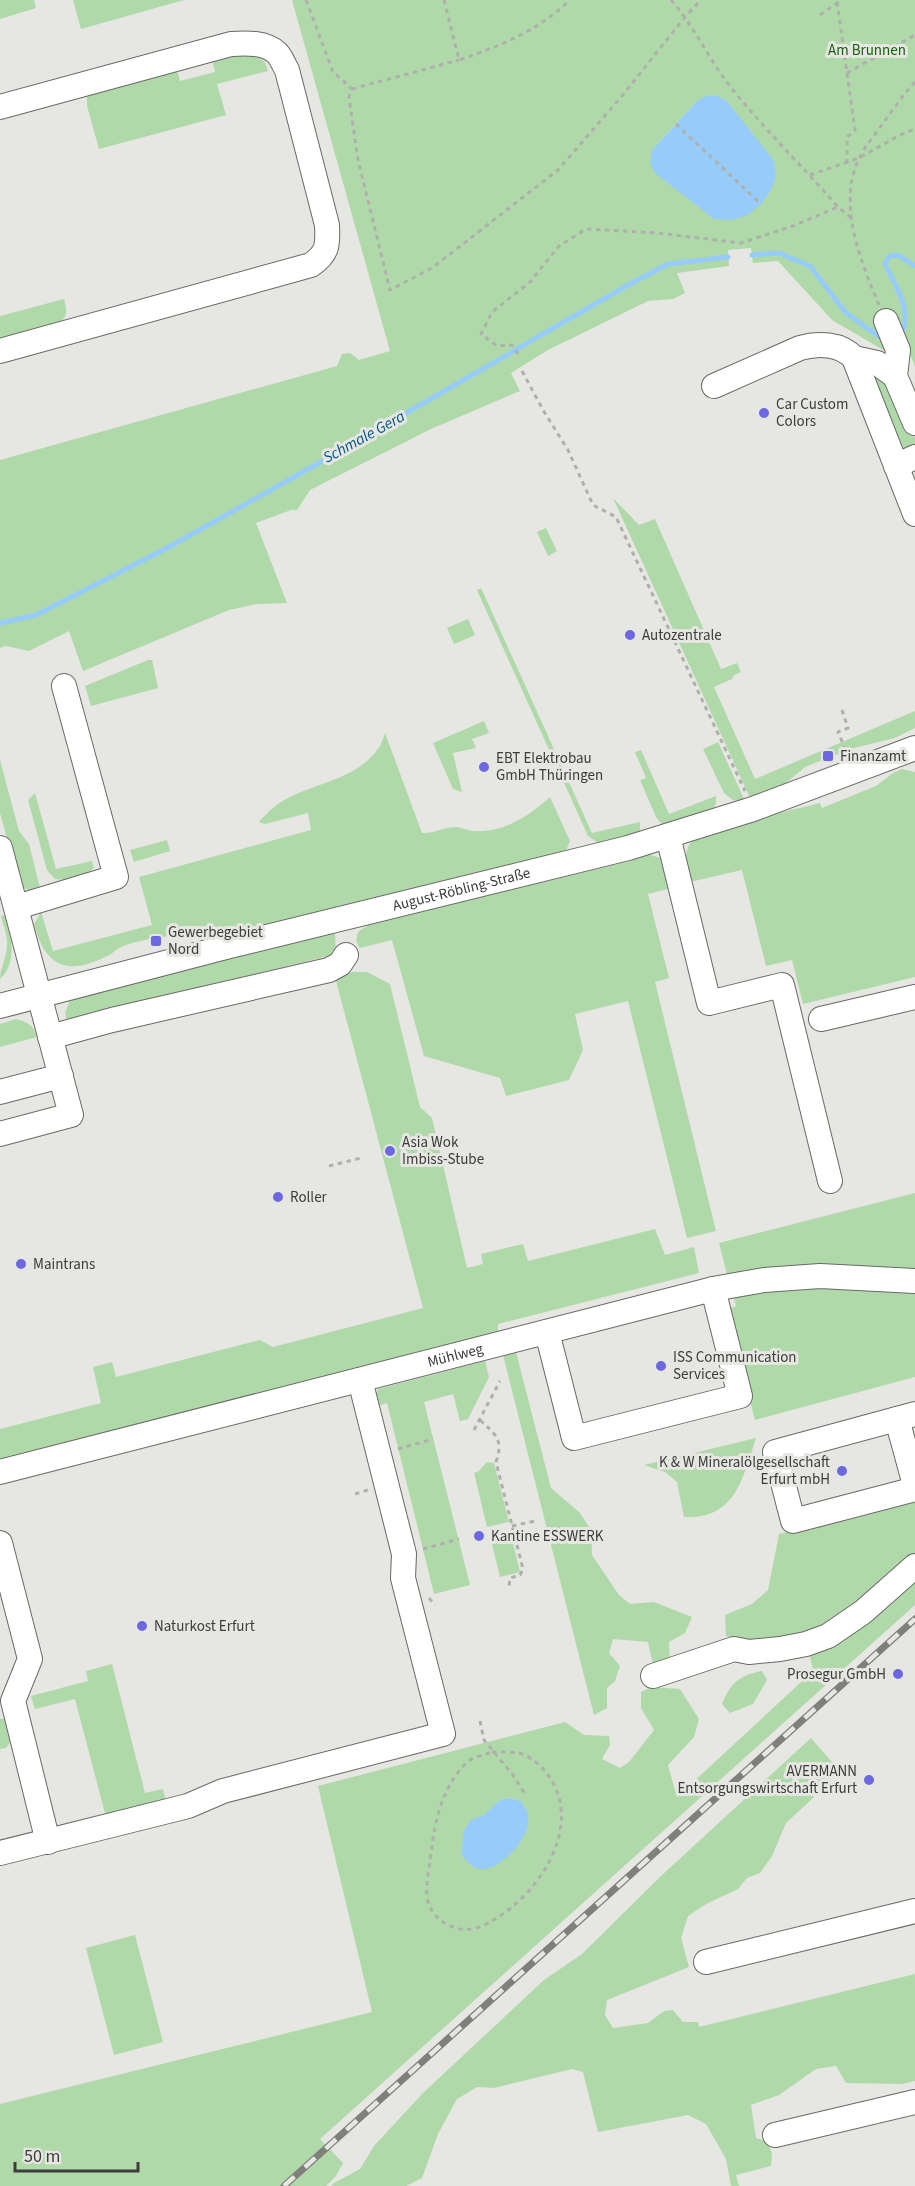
<svg xmlns="http://www.w3.org/2000/svg" width="915" height="2186" font-family="'Source Sans 3',sans-serif">
<style>
.green{fill:#b0d9aa;fill-rule:evenodd}
.water{fill:#97ccfa}
.lines{fill:none;stroke-linecap:round;stroke-linejoin:round}
.stream{stroke:#97ccfa;stroke-width:5}
.minor-casing{stroke:#6a6966;stroke-width:26}
.path{stroke:#afafac;stroke-width:3;stroke-dasharray:4.5 4.5;stroke-linecap:butt}
.minor{stroke:#fff;stroke-width:24}
.rail-casing{stroke:#7f7f7c;stroke-width:7}
.rail{stroke:#e6e6e2;stroke-width:4.5;stroke-dasharray:14;stroke-linecap:butt}
.poi-dot{fill:#6c68e2;stroke:#e6e6e2;stroke-width:2}
.labels{text-anchor:middle;dominant-baseline:central;stroke-width:6;stroke-linejoin:round;paint-order:stroke}
.park-label{font-size:15px;fill:#15630d;stroke:#e6e6e2}
.poi-label{font-size:15px;fill:#3c3c3a;stroke:#e6e6e2;text-anchor:start}
.street-label{font-size:15px;fill:#3c3c3a;stroke:#e6e6e2}
.water-label{font-size:16px;font-style:italic;fill:#03578a;stroke:#e6e6e2}
</style>
<rect width="100%" height="100%" fill="#e6e6e2"/>
<!-- green -->
<g class="green">
<path d="M0,0H34L36,8L0,19Z"/>
<path d="M73,0H184L81,29Z"/>
<path d="M292,0H915V367L911,356L890,354L832,320L778,261L753,263L751,248L728,250L729,266L677,273L685,293L673,299L648,301L548,350L511,373L520,391L431,429L310,490L297,510H291L256,523L287,603L257,604L229,610L83,671L69,631L29,651L6,646L0,648V460L337,366L342,354L350,353L359,360L390,351ZM696,102L651,163L652,150Z"/>
<path d="M252,53L265,62L268,71L217,84L226,115L99,149L87,106V90L176,66L180,81L215,72L211,55Z"/>
<path d="M64,299C66,308 69,316 60,322L0,339V316Z"/>
<path d="M867,365L885,370L915,438V449L906,454Z"/>
<path d="M613,498L639,525L655,519L721,669L737,663L741,672L734,675L732,679L714,687L755,779L915,711V728L895,738L850,749L805,767L780,788L751,800Z"/>
<path d="M546,528L557,551L548,556L537,532Z"/>
<path d="M481,588L592,833L640,822V834L601,845L588,836L477,590Z"/>
<path d="M468,619L475,635L454,644L447,628Z"/>
<path d="M148,660H152L158,688L91,706L85,686Z"/>
<path d="M484,721L489,733L472,739L476,748L453,753L462,792L453,789L433,743Z"/>
<path d="M385,733L422,833C433,834 444,827 455,827C461,827 467,830 473,831C503,834 530,815 550,797L570,841L565,853L293,920L228,933L176,938L175,935C157,938 138,940 121,947C115,950 111,955 105,957C66,976 45,966 34,924L41,912L53,951L152,925L139,877L311,830L308,813L265,824L259,822C268,812 276,804 288,798C317,783 357,778 377,750C381,746 383,739 385,733Z"/>
<path d="M718,742L745,801L733,800L724,793L703,749Z"/>
<path d="M641,750L669,814L716,796V804L709,815L665,828L656,817L640,780L646,778L635,752Z"/>
<path d="M0,760L19,831L29,844L40,888L33,892L24,888L19,882L0,813Z"/>
<path d="M902,769L915,772V977L803,1004L792,960L766,966L742,870L690,882C687,869 682,855 691,842C703,828 798,809 820,803L822,808L876,786L893,773Z"/>
<path d="M35,793L56,869L92,861L94,868C81,878 71,881 55,879L47,870L28,800Z"/>
<path d="M167,840L170,851L134,862L130,850Z"/>
<path d="M646,854L661,858L667,870L671,888L648,894L669,978L655,982L716,1231L687,1238L628,1001L575,1014L583,1050L569,1080L506,1096L500,1078L424,1056L392,940L360,948L356,941L358,932L371,923Z"/>
<path d="M6,915C11,935 18,963 0,979C0,967 7,958 7,945C8,936 3,925 1,916Z"/>
<path d="M327,930L335,934L336,954L67,1021L65,1013L70,1000L144,977Z"/>
<path d="M352,972H367L390,984L420,1107L432,1118L467,1268L483,1264L481,1254L523,1244L528,1261L655,1229L665,1255L694,1247L699,1273L498,1324V1334L0,1462V1429L101,1403L93,1367L112,1362L116,1377L260,1340L273,1347L423,1308L335,977Z"/>
<path d="M16,1019C28,1022 33,1025 37,1037L0,1047V1024Z"/>
<path d="M915,1193V1273L728,1278L719,1243Z"/>
<path d="M804,1287L915,1290V1377L755,1420L727,1310L736,1306L733,1295Z"/>
<path d="M516,1352L551,1488L580,1513L591,1530L592,1555L619,1595L630,1604L654,1602L692,1617L685,1633L669,1642L670,1665L653,1664L648,1642L613,1639L609,1653L620,1666L615,1681L607,1688V1708L594,1715L503,1355Z"/>
<path d="M485,1361L489,1377L468,1419L460,1421L453,1394L424,1402L470,1585L434,1594L387,1403L375,1407L373,1400L378,1389Z"/>
<path d="M756,1438C743,1477 736,1520 684,1517L677,1482L665,1472L644,1465Z"/>
<path d="M487,1462L494,1463L509,1522L487,1527L474,1473L479,1471Z"/>
<path d="M915,1499V1562L837,1626L753,1645L726,1636L725,1615L752,1604L768,1590L779,1534Z"/>
<path d="M511,1535L520,1572L500,1577L491,1540Z"/>
<path d="M915,1573V1605L320,2139L343,2163L336,2176L326,2186H0V2104L372,2012L318,1786L565,1722L584,1735L609,1736L610,1745L602,1759L620,1768L629,1762L654,1730L641,1708V1692L652,1687L680,1689L699,1719L694,1737L668,1765L677,1797L813,1671L809,1652ZM509,1798L521,1801L464,1830C473,1817 472,1822 484,1815C495,1808 494,1801 509,1798Z"/>
<path d="M112,1664L145,1793L163,1789L166,1801L106,1817L75,1699L35,1709L31,1696L88,1681L86,1671Z"/>
<path d="M762,1671L767,1680L753,1704L730,1713L722,1704C730,1683 740,1675 762,1671Z"/>
<path d="M7,1718L12,1740L6,1748L0,1749V1719Z"/>
<path d="M811,1738L837,1768L810,1792L814,1797L786,1823L772,1856L760,1873L747,1878L738,1889L706,1904L688,1916L681,1938L689,1967L607,2000L605,2015L613,2028L648,2023L664,2011L673,2010L683,2022H698L699,2027L915,1974V2081L902,2084L846,2083L836,2066L816,2069L779,2095L751,2105L756,2138L768,2142L772,2154L771,2166L736,2175L739,2186H731L726,2159L706,2124L688,2115L598,2132L583,2072L572,2069L494,2088L477,2087L457,2099L438,2134L422,2178L406,2186H331L334,2183L360,2169L374,2146L423,2093L544,1980L582,1954L661,1876Z"/>
<path d="M135,1935L163,2042L114,2055L86,1948Z"/>
</g>
<!-- water -->
<g class="water">
<path d="M715,95L726,100L773,159L776,175L771,190L761,204L746,216L731,220L714,219L655,173L650,163L652,150L696,102L703,97Z"/>
<path d="M509,1798L521,1801C523,1805 527,1810 528,1814C533,1835 501,1872 479,1869C471,1867 466,1860 461,1854L464,1830L471,1820L484,1815L500,1800Z"/>
</g>
<g class="lines">
<!-- stream -->
<g class="stream">
<path d="M752,255L779,253L810,266L846,313L884,340"/>
<path d="M899,338C915,313 896,287 885,264L889,256L898,255L915,266"/>
<path d="M0,623L36,615L167,548L335,454L628,285L668,264L728,257"/>
</g>
<defs>
<g id="minor">
<path d="M0,107L231,44C246,43 265,42 277,53C281,57 284,65 287,70L327,225C328,245 328,253 311,265L0,351"/>
<path d="M886,321L898,350L895,376L915,423"/>
<path d="M854,358L877,363L895,376"/>
<path d="M714,386L800,348C818,343 840,343 854,358L915,514"/>
<path d="M896,466L915,457"/>
<path d="M668,836L709,1003L782,985L830,1181"/>
<path d="M0,848L71,1115L0,1134"/>
<path d="M17,907L116,877L64,686"/>
<path id="s1" d="M0,1006L230,946L628,848L753,809L915,748"/>
<path d="M821,1019L915,997"/>
<path d="M50,1037L112,1020L329,970L340,964L346,955"/>
<path d="M0,1092L61,1076"/>
<path d="M547,1332L574,1438L740,1396L713,1289"/>
<path d="M915,1414L775,1452L793,1521L915,1489"/>
<path d="M897,1419L915,1485"/>
<path id="s2" d="M0,1472L713,1289L764,1280L820,1276L915,1281"/>
<path d="M0,1543L30,1659L13,1701L48,1842"/>
<path d="M653,1676L734,1649L749,1652L780,1649L806,1644L828,1636L863,1612L915,1566"/>
<path d="M0,1853L188,1806L223,1791L443,1734L403,1578L404,1554L360,1380"/>
<path d="M706,1962L915,1911"/>
<path d="M775,2135L915,2102"/>
</g>
</defs>
<!-- minor casing -->
<use href="#minor" class="minor-casing"/>
<!-- path -->
<g class="path">
<path d="M306,0L333,72L352,89L349,97L358,160L390,290L432,268L558,170L622,96L685,17L701,0"/>
<path d="M444,0L459,60C502,45 536,32 570,0"/>
<path d="M671,0C695,27 710,62 733,90C766,131 804,168 838,207L850,217"/>
<path d="M837,2L855,130L847,137V162"/>
<path d="M820,15L841,0"/>
<path d="M847,73L915,35"/>
<path d="M352,89L459,60"/>
<path d="M676,124L761,204"/>
<path d="M810,175L859,158L900,135L915,129"/>
<path d="M879,305C861,262 836,202 860,157C865,146 874,136 881,126C892,111 902,96 915,82"/>
<path d="M518,354L512,345L497,346L481,334L492,312L530,282L559,246L586,229L657,233L741,243L793,226L838,207"/>
<path d="M522,371L543,410L568,450L593,505L616,517L745,791"/>
<path d="M842,710L848,728L838,732L847,753"/>
<path d="M329,1166L361,1158"/>
<path d="M480,1420C495,1434 504,1439 496,1462L523,1569L520,1575L510,1578L509,1586"/>
<path d="M474,1430L500,1381"/>
<path d="M398,1449L433,1439"/>
<path d="M355,1494L368,1490"/>
<path d="M512,1526L535,1521"/>
<path d="M423,1549L459,1539"/>
<path d="M429,1598L435,1605"/>
<path d="M480,1721L484,1740L513,1775L526,1796"/>
<path d="M492,1752C501,1752 511,1752 519,1753C530,1756 542,1766 548,1775C584,1824 541,1892 495,1919C482,1927 468,1933 453,1927C440,1923 430,1912 427,1898C426,1887 428,1873 430,1862C434,1825 440,1789 467,1762C473,1757 484,1755 492,1752Z"/>
</g>
<!-- minor -->
<use href="#minor" class="minor"/>
<defs>
<path id="rail" d="M284,2186L915,1619"/>
</defs>
<!-- rail casing -->
<use href="#rail" class="rail-casing"/>
<!-- rail -->
<use href="#rail" class="rail"/>
</g>
<!-- markers -->
<g class="poi-dot">
<circle cx="764" cy="413" r="6"/>
<circle cx="630" cy="635" r="6"/>
<rect x="822" y="750" width="12" height="12" rx="3"/>
<circle cx="484" cy="767" r="6"/>
<rect x="150" y="935" width="12" height="12" rx="3"/>
<circle cx="390" cy="1151" r="6"/>
<circle cx="278" cy="1197" r="6"/>
<circle cx="21" cy="1264" r="6"/>
<circle cx="661" cy="1366" r="6"/>
<circle cx="842" cy="1471" r="6"/>
<circle cx="479" cy="1536" r="6"/>
<circle cx="142" cy="1626" r="6"/>
<circle cx="898" cy="1674" r="6"/>
<circle cx="869" cy="1780" r="6"/>
</g>
<g class="labels">
<!-- park labels -->
<g class="park-label">
<text x="867" y="50">Am Brunnen</text>
</g>
<!-- poi labels -->
<g class="poi-label">
<text x="776" y="404">Car Custom<tspan x="776" dy="17">Colors</tspan></text>
<text x="642" y="635">Autozentrale</text>
<text x="840" y="756">Finanzamt</text>
<text x="496" y="758">EBT Elektrobau<tspan x="496" dy="17">GmbH Thüringen</tspan></text>
<text x="168" y="932">Gewerbegebiet<tspan x="168" dy="17">Nord</tspan></text>
<text x="402" y="1142">Asia Wok<tspan x="402" dy="17">Imbiss-Stube</tspan></text>
<text x="290" y="1197">Roller</text>
<text x="33" y="1264">Maintrans</text>
<text x="673" y="1357">ISS Communication<tspan x="673" dy="17">Services</tspan></text>
<text x="830" y="1462" text-anchor="end">K &amp; W Mineralölgesellschaft<tspan x="830" dy="17">Erfurt mbH</tspan></text>
<text x="491" y="1536">Kantine ESSWERK</text>
<text x="154" y="1626">Naturkost Erfurt</text>
<text x="886" y="1674" text-anchor="end">Prosegur GmbH</text>
<text x="857" y="1771" text-anchor="end">AVERMANN<tspan x="857" dy="17">Entsorgungswirtschaft Erfurt</tspan></text>
</g>
<!-- street labels -->
<g class="street-label">
<text stroke="none"><textPath href="#s1" startOffset="476">August-Röbling-Straße</textPath></text>
<text stroke="none"><textPath href="#s2" startOffset="470">Mühlweg</textPath></text>
</g>
<!-- water labels -->
<g class="water-label">
<text transform="translate(364 437) rotate(-29)">Schmale Gera</text>
</g>
</g>
<!-- scale -->
<path d="M15 2162v9h123v-9" fill="none" stroke="#3c3c3a" stroke-width="3"/>
<text x="24" y="2162" font-size="18" fill="#3c3c3a" stroke="#e6e6e2" stroke-width="4.5" paint-order="stroke">50 m</text>
</svg>
